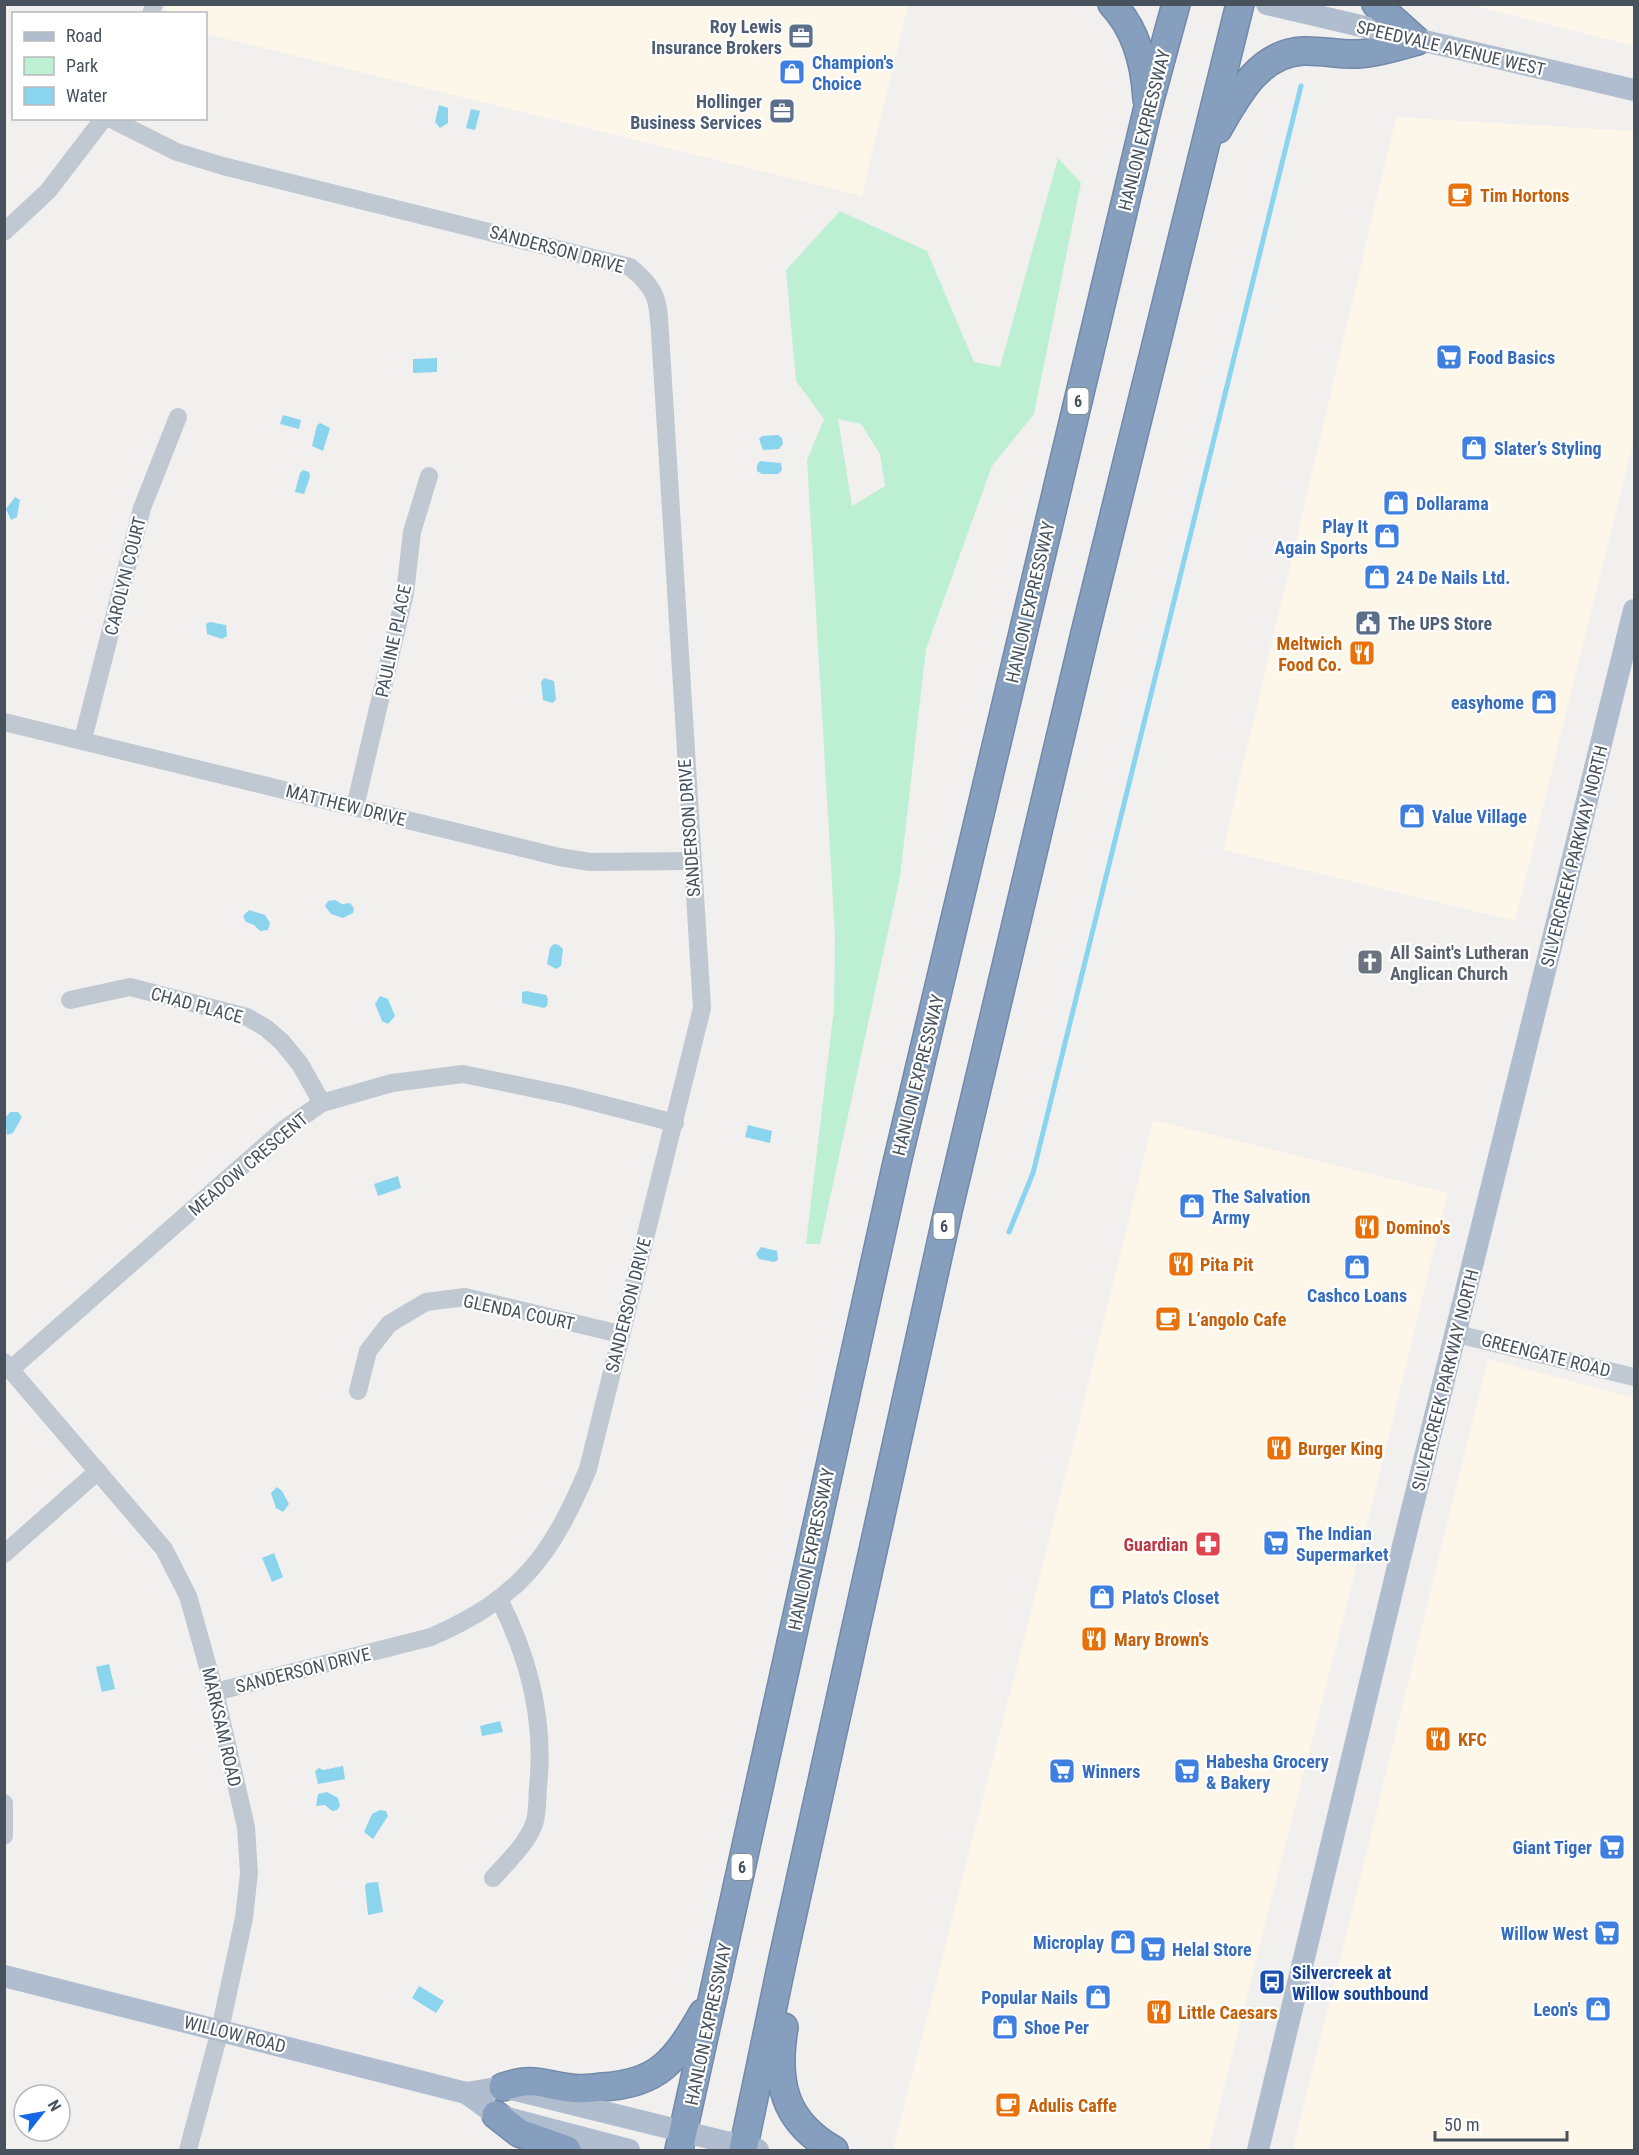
<svg xmlns="http://www.w3.org/2000/svg" width="1639" height="2155" font-family="'Roboto Condensed',sans-serif">
<style>
.commercial{fill:#fcf7e9}
.green{fill:#bdf0d3;fill-rule:evenodd}
.water{fill:#8ad4ed}
.lines{fill:none;stroke-linecap:round;stroke-linejoin:round}
.stream{stroke:#8ad4ed;stroke-width:5}
.highway-casing{stroke:#728aaa;stroke-width:30}
.minor{stroke:#c0c9d1;stroke-width:18}
.major{stroke:#afbdce;stroke-width:22}
.highway{stroke:#869fbe;stroke-width:27}
.labels{text-anchor:middle;dominant-baseline:central;stroke-width:4.5;stroke-linejoin:round;paint-order:stroke}
.shield{fill:#fff;stroke:#7e868e;stroke-width:1.5}
.shield-label{font-size:16px;font-weight:bold;fill:#47525d}
.service-label{font-size:18px;font-weight:bold;fill:#4e5e75;stroke:#fff;text-anchor:end}
.street-label{font-size:18px;fill:#47525d;stroke:#fff}
.shop-label{font-size:18px;font-weight:bold;fill:#366cbe;stroke:#fff;text-anchor:start}
.food-label{font-size:18px;font-weight:bold;fill:#c56008;stroke:#fff;text-anchor:start}
.worship-label{font-size:18px;font-weight:bold;fill:#5b616d;stroke:#fff;text-anchor:start}
.health-label{font-size:18px;font-weight:bold;fill:#be3a42;stroke:#fff;text-anchor:end}
.transit-label{font-size:18px;font-weight:bold;fill:#164399;stroke:#fff;text-anchor:start}
</style>
<rect width="100%" height="100%" fill="#f2efef"/>
<!-- commercial -->
<g class="commercial">
<path d="M167,4H908V5L862,196L206,34V14L164,13Z"/>
<path d="M1471,5H1634V46Z"/>
<path d="M1396,117L1634,131V438L1515,921L1223,850Z"/>
<path d="M1153,1120L1448,1193L1370,1512L1208,2150H893L1075,1439Z"/>
<path d="M1488,1359L1634,1398V2150H1293Z"/>
</g>
<!-- green -->
<path class="green" d="M1058,158L1081,183L1034,414L992,466L926,649L900,877L820,1244H806L834,1008L835,935L807,460L824,419L796,381L786,270L840,211L927,251L974,362L1000,367ZM838,419L861,424L880,454L885,486L852,506Z"/>
<!-- water -->
<g class="water">
<path d="M439,105L448,108V123L440,128L435,122Z"/>
<path d="M471,109L480,111L475,130L466,128Z"/>
<path d="M437,358V372L413,373V359Z"/>
<path d="M283,415L301,420L299,429L280,424Z"/>
<path d="M320,423L330,428L323,451L312,446L317,425Z"/>
<path d="M778,435L782,438L783,444L779,449L763,450L759,439L762,436Z"/>
<path d="M760,461L781,463L782,470L778,474H762L757,471V465Z"/>
<path d="M303,470L309,472L310,477L304,494L295,492L300,473Z"/>
<path d="M15,497L20,500L17,517L11,520L6,509Z"/>
<path d="M210,622L226,625L227,636L222,639L207,634L206,624Z"/>
<path d="M544,678L554,681L556,700L552,703L543,700L541,682Z"/>
<path d="M335,900L342,904L350,903L354,908L353,913L343,918L331,914L325,906L328,901Z"/>
<path d="M249,910L265,915L270,923L268,930L260,931L254,925L246,922L243,916Z"/>
<path d="M554,944L559,945L563,949L561,966L556,969L547,964L550,948Z"/>
<path d="M526,991L546,995L548,999L547,1006L544,1008L522,1003V992Z"/>
<path d="M380,996L388,999L395,1016L388,1024L382,1021L375,1004Z"/>
<path d="M10,1112H18L22,1117L13,1133L7,1135L5,1118Z"/>
<path d="M748,1125L772,1131L770,1143L745,1137Z"/>
<path d="M398,1176L401,1188L378,1196L374,1184Z"/>
<path d="M761,1247L777,1251L778,1260L774,1262L759,1259L756,1254Z"/>
<path d="M277,1487L282,1491L289,1504L283,1512L276,1508L271,1493Z"/>
<path d="M274,1553L283,1577L272,1582L262,1558Z"/>
<path d="M109,1664L115,1689L102,1692L96,1667Z"/>
<path d="M500,1721L503,1732L482,1736L480,1726Z"/>
<path d="M343,1766L345,1779L318,1784L315,1771L319,1768L323,1770Z"/>
<path d="M327,1792L338,1798L340,1806L337,1810L332,1811L325,1805L316,1806L318,1794Z"/>
<path d="M380,1810L386,1811L388,1816L373,1839L364,1832L372,1814Z"/>
<path d="M378,1882L383,1912L368,1915L365,1886L367,1883Z"/>
<path d="M419,1986L444,2001L436,2013L412,1998Z"/>
</g>
<g class="lines">
<!-- stream -->
<path class="stream" d="M1009,1232L1033,1173L1301,86"/>
<defs>
<g id="highway">
<path d="M1112,4C1136,29 1145,64 1147,99"/>
<path d="M1376,4L1417,41"/>
<path d="M1218,129C1237,96 1259,53 1303,51C1321,50 1340,55 1358,54C1378,53 1399,46 1417,41"/>
<path d="M784,2027C775,2082 783,2121 834,2150"/>
<path d="M503,2087C535,2077 539,2084 570,2088C580,2090 592,2088 602,2087C659,2084 676,2060 703,2013"/>
<path d="M496,2115L519,2133L567,2150"/>
<path d="M679,2150L896,1167L1148,107L1176,4"/>
<path d="M743,2150L783,1958L948,1211L1085,633L1240,4"/>
</g>
</defs>
<!-- highway casing -->
<use href="#highway" class="highway-casing"/>
<!-- minor -->
<g class="minor">
<path d="M151,14L154,4"/>
<path d="M109,118L177,152L223,166L630,267C657,289 658,299 660,333L702,1008L588,1469C551,1557 520,1598 431,1637L215,1692"/>
<path d="M4,232L48,191L104,118"/>
<path d="M4,722L559,857L590,862L691,861"/>
<path d="M83,739L142,508L178,417"/>
<path d="M355,807L405,593L412,532L429,476"/>
<path d="M70,1000L130,987L247,1017L266,1028L282,1042L300,1064L322,1103"/>
<path d="M1457,1334L1634,1377"/>
<path d="M4,1362L164,1549L188,1596L215,1692L246,1827L249,1873L244,1918L220,2030L188,2150"/>
<path d="M11,1369L283,1130L322,1103L392,1083L463,1074L570,1096L675,1123"/>
<path d="M358,1391L368,1351L389,1324L426,1302L465,1297L620,1334"/>
<path d="M4,1554L98,1471"/>
<path d="M4,1803V1836"/>
<path d="M493,1878C508,1861 526,1845 534,1824C538,1813 537,1799 538,1787C545,1721 530,1660 500,1601"/>
</g>
<!-- major -->
<g class="major">
<path d="M1267,4L1634,90"/>
<path d="M4,1976L466,2093L496,2115L629,2150"/>
<path d="M466,2093L503,2087L758,2150"/>
<path d="M1258,2150L1400,1558L1634,610"/>
</g>
<!-- highway -->
<use href="#highway" class="highway"/>
</g>
<!-- icons -->
<defs>
<symbol id="office-square" viewBox="-11 -11 22 22"><rect x="-9" y="-9" width="18" height="18" rx="4" fill="#5c6f8a" stroke="#fff"/><path d="M-6-3h4V-5.5h4V-3h4V5H-6ZM-1-4.5V-3h2v-1.5ZM-6 0V1H6V0Z" fill="#fff"/></symbol>
<symbol id="shop-square" viewBox="-11 -11 22 22"><rect x="-9" y="-9" width="18" height="18" rx="4" fill="#3f7fe0" stroke="#fff"/><path d="M-5-2.5h2.3a2.7 3.5 0 0 1 5.4 0H5L5.5 6h-11ZM-1.5-2.5h3a1.5 2.3 0 0 0-3 0Z" fill="#fff"/></symbol>
<symbol id="cafe-square" viewBox="-11 -11 22 22"><rect x="-9" y="-9" width="18" height="18" rx="4" fill="#e8710a" stroke="#fff"/><path d="M-5.5-4.5H6V0H3Q3 3.5 0 3.5H-2.5Q-5.5 3.5-5.5 0ZM3-3.2v2h1.7v-2ZM-6 4.5H4V6H-6Z" fill="#fff"/></symbol>
<symbol id="supermarket-square" viewBox="-11 -11 22 22"><rect x="-9" y="-9" width="18" height="18" rx="4" fill="#3f7fe0" stroke="#fff"/><path d="M-6-5.5h2.5l.6 2H6L4.5 2H-2.5L-4.4-4H-6ZM-1.5 3.2a1.3 1.3 0 1 0 .1 0ZM3 3.2a1.3 1.3 0 1 0 .1 0Z" fill="#fff"/></symbol>
<symbol id="civic-square" viewBox="-11 -11 22 22"><rect x="-9" y="-9" width="18" height="18" rx="4" fill="#5c6f8a" stroke="#fff"/><path d="M-.6-6.5H3V-4.5H.6V-3L4-1V1h2V6H-6V1h2V-1L-.6-3ZM-1.2 2.5V6h2.4V2.5Z" fill="#fff"/></symbol>
<symbol id="restaurant-square" viewBox="-11 -11 22 22"><rect x="-9" y="-9" width="18" height="18" rx="4" fill="#e8710a" stroke="#fff"/><path d="M-5-6h1v4h1v-4h1v4h1v-4h1v5L-1.5 .5V6h-2V.5L-5-1ZM5-6V6H3V1.5H1.5Q1.5-4 5-6Z" fill="#fff"/></symbol>
<symbol id="church-square" viewBox="-11 -11 22 22"><rect x="-9" y="-9" width="18" height="18" rx="4" fill="#6b7280" stroke="#fff"/><path d="M-1.2-6h2.4v3.5h3.3v2.4h-3.3V6h-2.4V-.1h-3.3v-2.4h3.3Z" fill="#fff"/></symbol>
<symbol id="pharmacy-square" viewBox="-11 -11 22 22"><rect x="-9" y="-9" width="18" height="18" rx="4" fill="#e0444e" stroke="#fff"/><path d="M-2-6h4v4h4v4h-4v4h-4v-4h-4v-4h4Z" fill="#fff"/></symbol>
<symbol id="bus-square" viewBox="-11 -11 22 22"><rect x="-9" y="-9" width="18" height="18" rx="4" fill="#1a4fb4" stroke="#fff"/><path d="M-5-6H5V4H4V6H2V4H-2V6H-4V4H-5ZM-3.5-4V0h7V-4ZM-3.5 1.2v1.5H-2V1.2ZM2 1.2v1.5H3.5V1.2Z" fill="#fff"/></symbol>
</defs>
<g fill-rule="evenodd">
<use href="#office-square" x="786" y="21" width="30" height="30"/>
<use href="#shop-square" x="777" y="57" width="30" height="30"/>
<use href="#office-square" x="767" y="96" width="30" height="30"/>
<use href="#cafe-square" x="1445" y="180" width="30" height="30"/>
<use href="#supermarket-square" x="1434" y="342" width="30" height="30"/>
<use href="#shop-square" x="1459" y="433" width="30" height="30"/>
<use href="#shop-square" x="1381" y="488" width="30" height="30"/>
<use href="#shop-square" x="1372" y="521" width="30" height="30"/>
<use href="#shop-square" x="1362" y="562" width="30" height="30"/>
<use href="#civic-square" x="1353" y="608" width="30" height="30"/>
<use href="#restaurant-square" x="1347" y="638" width="30" height="30"/>
<use href="#shop-square" x="1529" y="687" width="30" height="30"/>
<use href="#shop-square" x="1397" y="801" width="30" height="30"/>
<use href="#church-square" x="1355" y="947" width="30" height="30"/>
<use href="#shop-square" x="1177" y="1191" width="30" height="30"/>
<use href="#restaurant-square" x="1352" y="1212" width="30" height="30"/>
<use href="#restaurant-square" x="1166" y="1249" width="30" height="30"/>
<use href="#shop-square" x="1342" y="1252" width="30" height="30"/>
<use href="#cafe-square" x="1153" y="1304" width="30" height="30"/>
<use href="#restaurant-square" x="1264" y="1433" width="30" height="30"/>
<use href="#supermarket-square" x="1261" y="1528" width="30" height="30"/>
<use href="#pharmacy-square" x="1193" y="1529" width="30" height="30"/>
<use href="#shop-square" x="1087" y="1582" width="30" height="30"/>
<use href="#restaurant-square" x="1079" y="1624" width="30" height="30"/>
<use href="#restaurant-square" x="1423" y="1724" width="30" height="30"/>
<use href="#supermarket-square" x="1047" y="1756" width="30" height="30"/>
<use href="#supermarket-square" x="1172" y="1756" width="30" height="30"/>
<use href="#supermarket-square" x="1597" y="1832" width="30" height="30"/>
<use href="#supermarket-square" x="1592" y="1918" width="30" height="30"/>
<use href="#shop-square" x="1108" y="1927" width="30" height="30"/>
<use href="#supermarket-square" x="1138" y="1934" width="30" height="30"/>
<use href="#bus-square" x="1257" y="1967" width="30" height="30"/>
<use href="#shop-square" x="1083" y="1982" width="30" height="30"/>
<use href="#shop-square" x="1583" y="1994" width="30" height="30"/>
<use href="#restaurant-square" x="1144" y="1997" width="30" height="30"/>
<use href="#shop-square" x="990" y="2012" width="30" height="30"/>
<use href="#cafe-square" x="993" y="2090" width="30" height="30"/>
</g>
<g class="labels">
<!-- shield labels -->
<g class="shield">
<rect x="1067.5" y="388" width="21" height="26" rx="4.5"/>
<rect x="933.5" y="1213" width="21" height="26" rx="4.5"/>
<rect x="731.5" y="1854" width="21" height="26" rx="4.5"/>
</g>
<g class="shield-label">
<text x="1078" y="401">6</text>
<text x="944" y="1226">6</text>
<text x="742" y="1867">6</text>
</g>
<!-- service labels -->
<g class="service-label">
<text x="782" y="26">Roy Lewis<tspan x="782" dy="21">Insurance Brokers</tspan></text>
<text x="762" y="101">Hollinger<tspan x="762" dy="21">Business Services</tspan></text>
<text x="1388" y="623" text-anchor="start">The UPS Store</text>
</g>
<!-- street labels -->
<g class="street-label">
<text transform="translate(1451 48) rotate(13)">SPEEDVALE AVENUE WEST</text>
<text transform="translate(1144 130) rotate(-76)">HANLON EXPRESSWAY</text>
<text transform="translate(557 249) rotate(15)">SANDERSON DRIVE</text>
<text transform="translate(125 576) rotate(-76)">CAROLYN COURT</text>
<text transform="translate(1030 602) rotate(-77)">HANLON EXPRESSWAY</text>
<text transform="translate(393 641) rotate(-78)">PAULINE PLACE</text>
<text transform="translate(346 805) rotate(14)">MATTHEW DRIVE</text>
<text transform="translate(689 828) rotate(-94)">SANDERSON DRIVE</text>
<text transform="translate(1574 856) rotate(-76)">SILVERCREEK PARKWAY NORTH</text>
<text transform="translate(197 1005) rotate(15)">CHAD PLACE</text>
<text transform="translate(918 1075) rotate(-76)">HANLON EXPRESSWAY</text>
<text transform="translate(248 1164) rotate(-40)">MEADOW CRESCENT</text>
<text transform="translate(628 1305) rotate(-76)">SANDERSON DRIVE</text>
<text transform="translate(519 1312) rotate(12)">GLENDA COURT</text>
<text transform="translate(1546 1355) rotate(14)">GREENGATE ROAD</text>
<text transform="translate(1445 1380) rotate(-76)">SILVERCREEK PARKWAY NORTH</text>
<text transform="translate(811 1549) rotate(-78)">HANLON EXPRESSWAY</text>
<text transform="translate(303 1670) rotate(-14)">SANDERSON DRIVE</text>
<text transform="translate(222 1727) rotate(77)">MARKSAM ROAD</text>
<text transform="translate(708 2024) rotate(-78)">HANLON EXPRESSWAY</text>
<text transform="translate(235 2034) rotate(14)">WILLOW ROAD</text>
</g>
<!-- shop labels -->
<g class="shop-label">
<text x="812" y="62">Champion's<tspan x="812" dy="21">Choice</tspan></text>
<text x="1468" y="357">Food Basics</text>
<text x="1494" y="448">Slater’s Styling</text>
<text x="1416" y="503">Dollarama</text>
<text x="1368" y="526" text-anchor="end">Play It<tspan x="1368" dy="21">Again Sports</tspan></text>
<text x="1396" y="577">24 De Nails Ltd.</text>
<text x="1524" y="702" text-anchor="end">easyhome</text>
<text x="1432" y="816">Value Village</text>
<text x="1212" y="1196">The Salvation<tspan x="1212" dy="21">Army</tspan></text>
<text x="1357" y="1295" text-anchor="middle">Cashco Loans</text>
<text x="1296" y="1533">The Indian<tspan x="1296" dy="21">Supermarket</tspan></text>
<text x="1122" y="1597">Plato's Closet</text>
<text x="1206" y="1761">Habesha Grocery<tspan x="1206" dy="21">&amp; Bakery</tspan></text>
<text x="1082" y="1771">Winners</text>
<text x="1592" y="1847" text-anchor="end">Giant Tiger</text>
<text x="1588" y="1933" text-anchor="end">Willow West</text>
<text x="1104" y="1942" text-anchor="end">Microplay</text>
<text x="1172" y="1949">Helal Store</text>
<text x="1078" y="1997" text-anchor="end">Popular Nails</text>
<text x="1578" y="2009" text-anchor="end">Leon's</text>
<text x="1024" y="2027">Shoe Per</text>
</g>
<!-- food labels -->
<g class="food-label">
<text x="1480" y="195">Tim Hortons</text>
<text x="1342" y="643" text-anchor="end">Meltwich<tspan x="1342" dy="21">Food Co.</tspan></text>
<text x="1386" y="1227">Domino's</text>
<text x="1200" y="1264">Pita Pit</text>
<text x="1188" y="1319">L’angolo Cafe</text>
<text x="1298" y="1448">Burger King</text>
<text x="1114" y="1639">Mary Brown's</text>
<text x="1458" y="1739">KFC</text>
<text x="1178" y="2012">Little Caesars</text>
<text x="1028" y="2105">Adulis Caffe</text>
</g>
<!-- worship labels -->
<g class="worship-label">
<text x="1390" y="952">All Saint's Lutheran<tspan x="1390" dy="21">Anglican Church</tspan></text>
</g>
<!-- health labels -->
<g class="health-label">
<text x="1188" y="1544">Guardian</text>
</g>
<!-- transit labels -->
<g class="transit-label">
<text x="1292" y="1972">Silvercreek at<tspan x="1292" dy="21">Willow southbound</tspan></text>
</g>
</g>
<!-- border -->
<rect width="1639" height="2155" fill="none" stroke="#47525d" stroke-width="12"/>
<!-- legend -->
<rect x="12" y="12" width="195" height="108" fill="#ffffff" stroke="#b5babe" stroke-width="1.5"/>
<rect x="24" y="32" width="30" height="9" fill="#afbdce" stroke="#b5babe" stroke-width="1.5"/>
<text x="66" y="42" font-size="18" fill="#47525d">Road</text>
<rect x="24" y="57" width="30" height="18" fill="#bdf0d3" stroke="#b5babe" stroke-width="1.5"/>
<text x="66" y="72" font-size="18" fill="#47525d">Park</text>
<rect x="24" y="87" width="30" height="18" fill="#8ad4ed" stroke="#b5babe" stroke-width="1.5"/>
<text x="66" y="102" font-size="18" fill="#47525d">Water</text>
<!-- north arrow -->
<g transform="translate(42 2113) rotate(59)"><circle r="28" fill="#ffffff" stroke="#b5babe" stroke-width="1.5"/>
<path d="M0-4.5L10 22L0 15L-10 22Z" fill="#1768e4"/>
<text y="-9" font-size="16" font-weight="bold" text-anchor="middle" fill="#47525d">N</text>
</g>
<!-- scale -->
<path d="M1435 2131v9h132v-9" fill="none" stroke="#47525d" stroke-width="3"/>
<text x="1444" y="2131" font-size="18" fill="#47525d" stroke="#ffffff" stroke-width="4.5" paint-order="stroke">50 m</text>
</svg>
